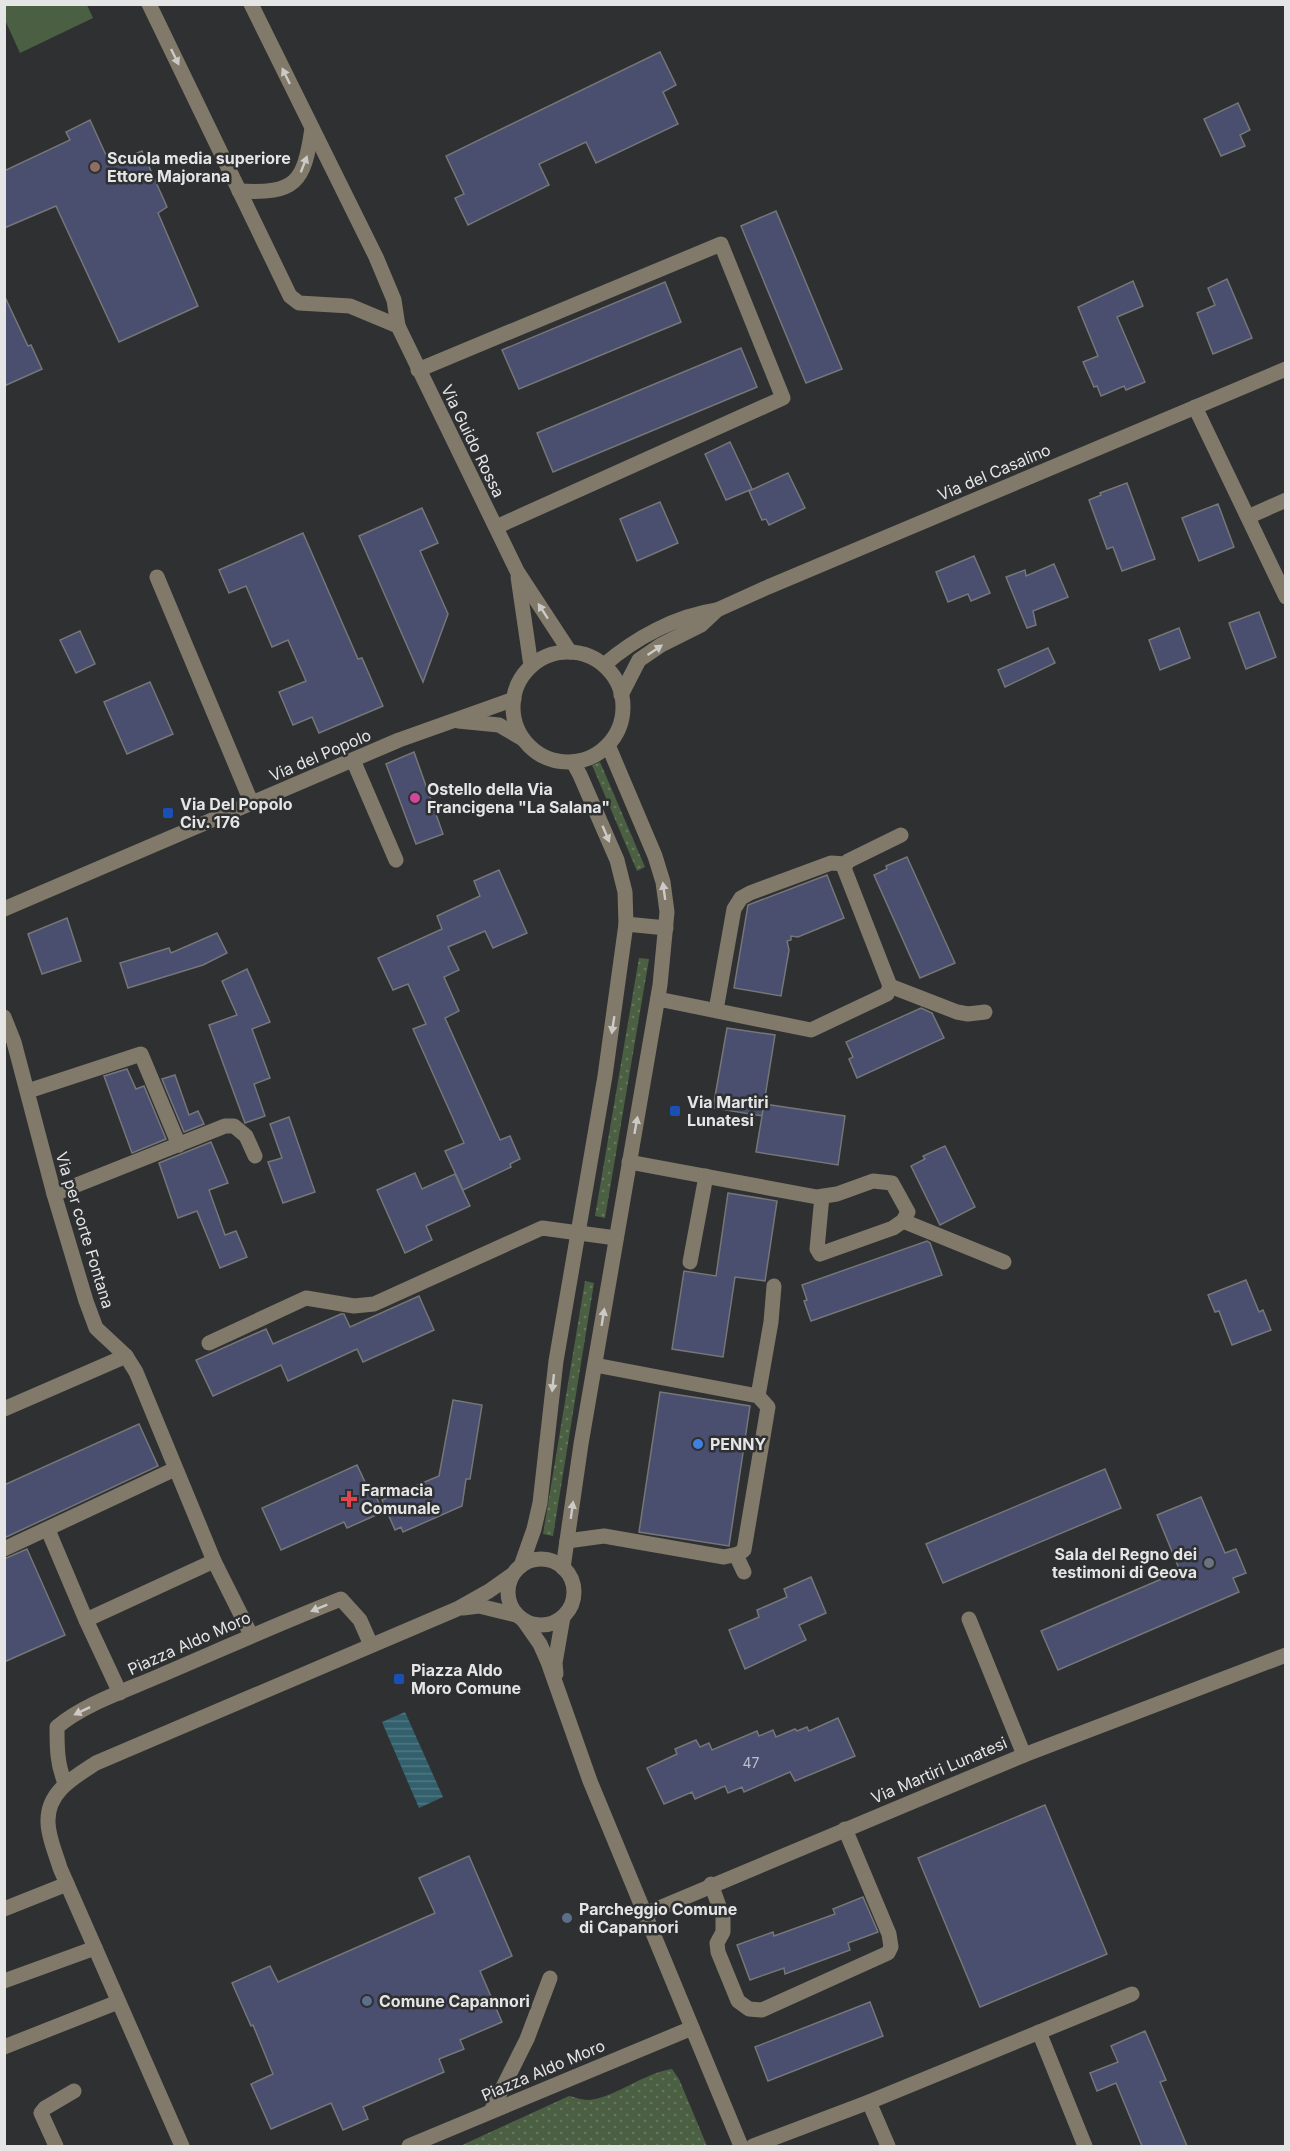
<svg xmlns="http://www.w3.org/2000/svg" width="1290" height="2151" font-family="Inter,sans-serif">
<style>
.green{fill:url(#green-dots)}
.pitch{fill:#4b6043}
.water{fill:url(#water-rules)}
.building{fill:#4a4e6f;stroke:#757678;stroke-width:1.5}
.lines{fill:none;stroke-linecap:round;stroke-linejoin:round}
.minor{stroke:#81796a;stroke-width:15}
.oneway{fill:#cccac7}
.education-dot{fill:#8d6e63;stroke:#2f3032;stroke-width:2}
.hotel-dot{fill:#d1479c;stroke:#2f3032;stroke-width:2}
.transit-dot{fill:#1a4fb4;stroke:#2f3032;stroke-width:2}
.shop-dot{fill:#3f7fe0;stroke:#2f3032;stroke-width:2}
.health-dot{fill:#e0444e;stroke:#2f3032;stroke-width:2}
.worship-dot{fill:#6b7280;stroke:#2f3032;stroke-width:2}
.service-dot{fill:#5c6f8a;stroke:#2f3032;stroke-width:2}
.labels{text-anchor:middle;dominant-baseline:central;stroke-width:5;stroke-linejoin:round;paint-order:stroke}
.number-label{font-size:14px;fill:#bebfc8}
.poi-label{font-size:16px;font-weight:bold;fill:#e5e5e6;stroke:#2f3032;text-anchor:start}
.street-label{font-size:16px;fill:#e5e5e6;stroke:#2f3032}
</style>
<defs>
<pattern id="green-dots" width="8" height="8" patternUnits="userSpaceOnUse" patternTransform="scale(1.5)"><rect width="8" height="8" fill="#4b6043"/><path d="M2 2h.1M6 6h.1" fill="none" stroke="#65775e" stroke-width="1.8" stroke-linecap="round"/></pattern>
<pattern id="water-rules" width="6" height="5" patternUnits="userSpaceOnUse" patternTransform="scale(1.5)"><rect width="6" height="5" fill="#32616d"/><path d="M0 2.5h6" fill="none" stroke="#507882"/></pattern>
</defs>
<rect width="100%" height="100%" fill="#2f3032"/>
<!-- green -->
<g class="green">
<path d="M600,762L645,867L637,871L592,765Z"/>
<path d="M639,958L649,959L605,1218L595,1216Z"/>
<path d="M585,1281L594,1283L553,1536L543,1534Z"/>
<path d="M672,2069L679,2079L707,2146H460L569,2096C575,2097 582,2100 588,2100C613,2099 643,2073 672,2069Z"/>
</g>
<!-- pitch -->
<path class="pitch" d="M4,5H87L93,18L20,53L5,20Z"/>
<!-- water -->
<path class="water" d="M405,1712L443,1797L419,1808L382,1722Z"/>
<!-- building -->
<g class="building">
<path d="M660,52L676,85L663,92L678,124L596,163L586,142L539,164L549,185L468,225L455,198L464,194L446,156Z"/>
<path d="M1238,103L1250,130L1240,135L1245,146L1221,156L1204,119Z"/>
<path d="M90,120L110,164L142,151L167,207L158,213L198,306L119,342L56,206L4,228V171L70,140L66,132Z"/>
<path d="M776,211L842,369L806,383L741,226Z"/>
<path d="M1227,279L1252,338L1213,354L1197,313L1215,305L1208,288Z"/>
<path d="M1133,281L1143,306L1117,317L1145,382L1126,390L1124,386L1101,396L1097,386L1094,387L1083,362L1098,356L1078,307Z"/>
<path d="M665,282L681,322L519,389L502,350Z"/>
<path d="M4,295L28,346L31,345L42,369L4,386Z"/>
<path d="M741,348L757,387L553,472L537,433Z"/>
<path d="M730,442L752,489L726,500L705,454Z"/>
<path d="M788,473L805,508L769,525L766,519L762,520L749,491Z"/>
<path d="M1127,483L1155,559L1122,571L1113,547L1107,549L1089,500L1101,495L1100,493Z"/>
<path d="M660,502L678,543L637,561L620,519Z"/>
<path d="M1218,504L1234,547L1199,561L1182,518Z"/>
<path d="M422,508L438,543L420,551L448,614L423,682L359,536Z"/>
<path d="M303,533L358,659L362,658L383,706L319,733L312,717L293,725L279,692L306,681L288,640L272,647L246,586L229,593L219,570Z"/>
<path d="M974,556L990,593L971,601L968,594L948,602L936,572Z"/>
<path d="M1054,564L1068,597L1033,611L1036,625L1027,628L1006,577L1025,570L1026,576Z"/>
<path d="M1259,612L1276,657L1246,669L1229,623Z"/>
<path d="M1179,628L1190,658L1160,670L1149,640Z"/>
<path d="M80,631L95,664L76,673L60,640Z"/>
<path d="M1048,648L1055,663L1005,687L998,670Z"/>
<path d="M150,682L173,734L127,754L104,702Z"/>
<path d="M414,752L443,834L416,844L386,764Z"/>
<path d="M907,857L955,963L920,978L874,875L887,869L886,866Z"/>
<path d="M499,870L527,933L493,948L485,931L448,947L459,970L444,977L459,1011L445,1018L500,1140L510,1136L520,1159L510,1164L511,1167L463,1190L445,1151L464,1143L413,1029L426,1024L408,984L393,990L378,958L442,929L437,916L480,896L474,881Z"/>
<path d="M827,875L844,918L798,937L791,936V940L787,941L789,950L781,996L734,988L748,905Z"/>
<path d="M67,918L81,961L42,974L28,934Z"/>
<path d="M217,933L227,953L203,965L128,988L120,963L169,948L171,953Z"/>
<path d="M247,969L270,1022L252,1029L270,1078L254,1084L265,1116L245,1123L209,1025L237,1015L222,981Z"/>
<path d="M921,1008L932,1013L944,1038L857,1078L849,1059L853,1057L846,1042Z"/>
<path d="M727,1028L775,1035L762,1116L713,1108Z"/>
<path d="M127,1069L136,1089L144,1086L166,1139L132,1153L104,1076Z"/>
<path d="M175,1075L189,1115L198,1111L204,1124L184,1132L162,1079Z"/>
<path d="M764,1104L845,1116L838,1165L756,1152Z"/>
<path d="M289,1117L315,1192L283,1203L268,1162L282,1158L270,1124Z"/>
<path d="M211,1142L228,1183L209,1190L225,1235L236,1231L247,1257L220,1268L197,1211L178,1218L159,1163Z"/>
<path d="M945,1146L975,1207L940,1225L911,1166L925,1159L923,1156Z"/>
<path d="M415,1173L422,1189L455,1174L470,1206L426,1226L432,1240L405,1253L377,1190Z"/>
<path d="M728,1193L777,1201L765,1281L735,1277L723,1357L672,1349L684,1271L716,1276Z"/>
<path d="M927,1241L930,1243L942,1275L811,1321L804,1301L807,1300L802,1285Z"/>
<path d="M1246,1280L1259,1312L1263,1310L1271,1330L1232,1345L1219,1311L1215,1312L1208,1295Z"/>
<path d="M419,1296L434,1330L363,1362L357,1349L288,1381L281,1365L213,1396L196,1360L266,1329L273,1344L341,1314H344L350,1327Z"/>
<path d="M660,1392L750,1406L729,1546L639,1532Z"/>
<path d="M453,1400L482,1405L470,1479H466L462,1506L403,1532L401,1527L395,1530L382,1500L439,1476Z"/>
<path d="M139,1424L158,1466L4,1538V1485Z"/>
<path d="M357,1465L366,1484L370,1483L383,1512L347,1528L344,1522L281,1550L262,1508Z"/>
<path d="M1105,1469L1121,1508L943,1583L926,1544Z"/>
<path d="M1201,1497L1225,1553L1236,1549L1246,1573L1233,1578L1239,1592L1058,1670L1041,1631L1180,1571L1157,1515Z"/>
<path d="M27,1549L65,1635L4,1662V1559Z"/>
<path d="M811,1577L826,1613L799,1625L806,1640L745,1669L729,1630L759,1617L757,1610L787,1597L784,1589Z"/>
<path d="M838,1718L855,1756L795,1781L790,1772L744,1792L742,1787L728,1793L725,1786L695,1799L692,1792L664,1804L647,1768L677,1754L675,1749L696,1740L700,1747L709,1743L712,1750L757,1731L759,1736L773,1730L776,1737L795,1729L797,1731L807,1727L809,1731Z"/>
<path d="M1045,1805L1107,1954L980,2007L918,1858Z"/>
<path d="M469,1856L512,1956L480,1971L502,2022L460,2040L464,2049L439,2059L444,2072L363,2107L368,2119L343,2130L331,2103L271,2129L251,2084L273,2074L253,2025L251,2026L232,1983L270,1966L278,1982L435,1913L419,1878Z"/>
<path d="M863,1897L878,1932L848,1943L850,1950L785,1974L784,1968L750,1980L737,1945L773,1932L774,1936L835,1914L833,1909Z"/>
<path d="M870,2002L883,2036L768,2081L755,2047Z"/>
<path d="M1145,2031L1166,2080L1160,2082L1187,2146H1142L1116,2083L1097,2091L1090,2073L1118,2062L1111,2046Z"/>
</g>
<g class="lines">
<!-- minor -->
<g class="minor">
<path d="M149,4L290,296L299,303L350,306L398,326L517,571L570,652"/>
<path d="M251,4L376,257L394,300L398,326"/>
<path d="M239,191C296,194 304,183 312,128"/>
<path d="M418,370L721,244L783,398L496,527"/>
<path d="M1195,407L1286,597"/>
<path d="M1248,517L1286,500"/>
<path d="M157,577L252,804"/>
<path d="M518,577L531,666"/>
<circle cx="568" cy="707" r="55"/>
<path d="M604,665C635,638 676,616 717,610"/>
<path d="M621,695L639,660L661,645L701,625L717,610L768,587L1286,369"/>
<path d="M458,721L499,725L523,739"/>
<path d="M353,760L396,860"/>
<path d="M4,909L399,740L514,699"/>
<path d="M626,924L666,928"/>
<path d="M890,986L957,1012L968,1014L985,1012"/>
<path d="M658,999L811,1030L887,994L890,986L844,868L848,861L901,835"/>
<path d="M716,1010L734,909L741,898L750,893L831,863L846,864"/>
<path d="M4,1017L14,1042L54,1194L86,1301L96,1328L126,1356L136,1372L214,1561L251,1635"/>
<path d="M28,1091L141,1054L179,1145"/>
<path d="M629,1162L817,1197L837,1194L873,1181L892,1183L908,1212L903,1221L893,1228L820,1254L817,1249L822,1196"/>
<path d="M54,1194L225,1126H234L246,1136L255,1156"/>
<path d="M903,1221L1004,1262"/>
<path d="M690,1262L706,1176"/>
<path d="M209,1343L306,1298L354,1306L374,1304L542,1228L616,1238"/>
<path d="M758,1396L771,1322L774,1286"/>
<path d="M4,1409L126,1356"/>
<path d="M48,1530L86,1620L120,1693"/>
<path d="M567,1541L604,1536L724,1557L738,1554L744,1550L768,1407L758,1396L595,1365"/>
<path d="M4,1549L175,1469"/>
<path d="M736,1555L744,1572"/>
<circle cx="541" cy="1592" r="33"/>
<path d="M521,1566L534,1529L540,1503L556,1361L605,1076L626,924L625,892L617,860L580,775L573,762"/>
<path d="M563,1568L581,1444L660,985L667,912L663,882L655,856L608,745"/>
<path d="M463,1608L479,1606L516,1615"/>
<path d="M969,1619L1024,1755"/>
<path d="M86,1620L214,1561"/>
<path d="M524,1621L540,1644L548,1662L590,1781L741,2146"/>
<path d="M556,1674L555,1663L563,1617"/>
<path d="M65,1783C57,1764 57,1748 57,1727C84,1704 127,1690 159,1676C220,1650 280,1623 341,1599L360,1620L371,1645"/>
<path d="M711,1884L723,1917V1932L717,1943L718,1952L738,2001L749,2009L762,2010L888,1953L891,1947L889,1934L845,1829"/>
<path d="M4,1909L67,1884"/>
<path d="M645,1914L1024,1755L1286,1655"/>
<path d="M4,1981L95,1948"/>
<path d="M1039,2032L1085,2146"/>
<path d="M4,2047L118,2002"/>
<path d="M869,2102L888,2146"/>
<path d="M491,2111L527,2039L550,1978"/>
<path d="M56,2146L41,2113L45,2108L74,2091"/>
<path d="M182,2146L60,1868C56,1854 48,1837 48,1822C47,1792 73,1778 96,1763L457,1609L489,1591L513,1574"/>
<path d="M409,2146L692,2028"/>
<path d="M753,2146L869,2102L1132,1994"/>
</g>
</g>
<!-- one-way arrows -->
<defs><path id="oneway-solid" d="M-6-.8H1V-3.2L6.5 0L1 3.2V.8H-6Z" transform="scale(1.5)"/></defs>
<g class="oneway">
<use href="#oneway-solid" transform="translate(175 57) rotate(64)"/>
<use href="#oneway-solid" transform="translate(286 76) rotate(-116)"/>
<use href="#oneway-solid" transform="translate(304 164) rotate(-69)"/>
<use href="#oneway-solid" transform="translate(543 611) rotate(-123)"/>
<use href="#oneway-solid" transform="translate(655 650) rotate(-34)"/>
<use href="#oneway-solid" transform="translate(606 834) rotate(67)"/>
<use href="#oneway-solid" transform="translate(664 891) rotate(-98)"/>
<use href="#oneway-solid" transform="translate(613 1025) rotate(99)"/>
<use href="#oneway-solid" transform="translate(636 1125) rotate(-80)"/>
<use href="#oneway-solid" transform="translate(603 1317) rotate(-81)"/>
<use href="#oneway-solid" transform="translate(553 1383) rotate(96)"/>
<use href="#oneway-solid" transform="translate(572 1510) rotate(-82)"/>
<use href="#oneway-solid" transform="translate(319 1608) rotate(158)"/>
<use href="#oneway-solid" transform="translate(82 1711) rotate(154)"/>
</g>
<!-- markers -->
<circle class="education-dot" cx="95" cy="167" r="6"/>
<circle class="hotel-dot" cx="415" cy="798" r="6"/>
<g class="transit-dot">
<rect x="162" y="807" width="12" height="12" rx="3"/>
<rect x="669" y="1105" width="12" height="12" rx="3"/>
<rect x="393" y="1673" width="12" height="12" rx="3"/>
</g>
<circle class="shop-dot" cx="698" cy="1444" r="6"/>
<path class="health-dot" d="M346 1490h6v6h6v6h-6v6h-6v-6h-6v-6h6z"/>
<circle class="worship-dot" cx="1209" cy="1563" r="6"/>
<g class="service-dot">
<circle cx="567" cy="1918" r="6"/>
<circle cx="367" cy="2001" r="6"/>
</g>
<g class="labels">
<!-- number labels -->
<g class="number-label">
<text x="751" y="1762">47</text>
</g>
<!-- poi labels -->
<g class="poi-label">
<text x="107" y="158">Scuola media superiore<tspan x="107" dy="18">Ettore Majorana</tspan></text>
<text x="427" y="789">Ostello della Via<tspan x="427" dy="18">Francigena "La Salana"</tspan></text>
<text x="180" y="804">Via Del Popolo<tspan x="180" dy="18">Civ. 176</tspan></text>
<text x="687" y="1102">Via Martiri<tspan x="687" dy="18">Lunatesi</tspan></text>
<text x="710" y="1444">PENNY</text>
<text x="361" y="1490">Farmacia<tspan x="361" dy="18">Comunale</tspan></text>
<text x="1197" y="1554" text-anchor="end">Sala del Regno dei<tspan x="1197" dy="18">testimoni di Geova</tspan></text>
<text x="411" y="1670">Piazza Aldo<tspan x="411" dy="18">Moro Comune</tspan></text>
<text x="579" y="1909">Parcheggio Comune<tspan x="579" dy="18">di Capannori</tspan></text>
<text x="379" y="2001">Comune Capannori</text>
</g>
<!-- street labels -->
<g class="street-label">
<text transform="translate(473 441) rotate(64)">Via Guido Rossa</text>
<text transform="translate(994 472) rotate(-23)">Via del Casalino</text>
<text transform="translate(320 755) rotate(-23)">Via del Popolo</text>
<text transform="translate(85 1230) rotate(73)">Via per corte Fontana</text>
<text transform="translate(189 1643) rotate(-24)">Piazza Aldo Moro</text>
<text transform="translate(939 1770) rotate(-23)">Via Martiri Lunatesi</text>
<text transform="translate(543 2070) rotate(-23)">Piazza Aldo Moro</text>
</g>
</g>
<!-- border -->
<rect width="1290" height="2151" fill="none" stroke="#e5e5e6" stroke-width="12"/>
</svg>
